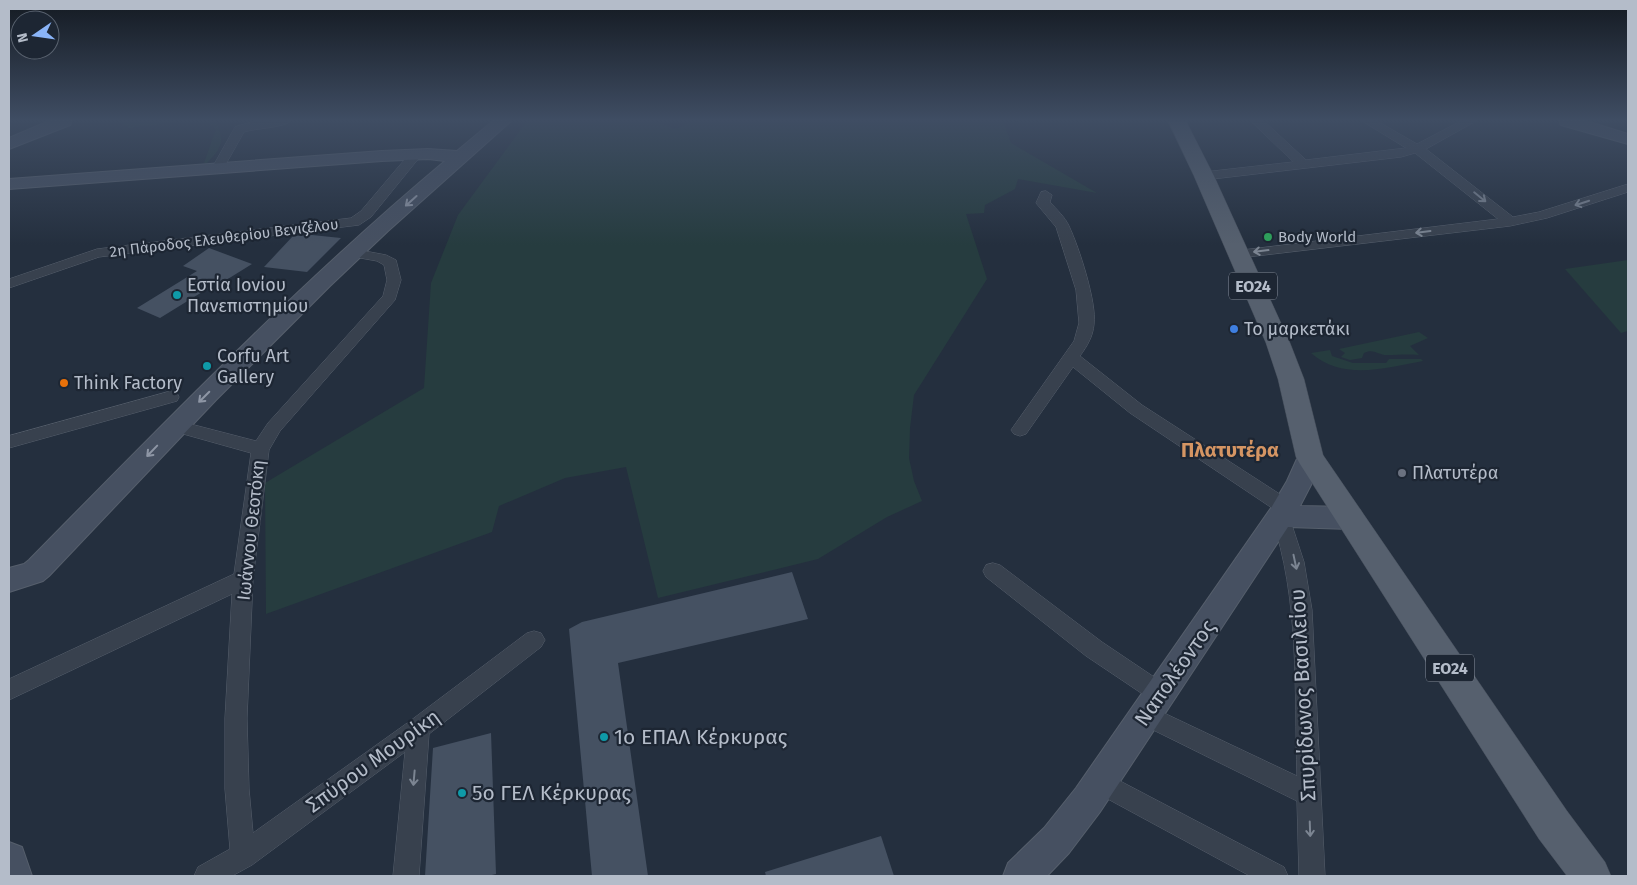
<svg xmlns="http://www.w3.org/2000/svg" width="1637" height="885" font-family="'Fira Sans',sans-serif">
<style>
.green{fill:#263c3f}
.building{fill:#455162}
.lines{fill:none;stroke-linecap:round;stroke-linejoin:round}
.street-casing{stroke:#565f6c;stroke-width:1}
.secondary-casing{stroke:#565f6c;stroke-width:2}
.primary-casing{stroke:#414a57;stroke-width:1}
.street{fill:#38414e;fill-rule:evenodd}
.secondary{fill:#465061;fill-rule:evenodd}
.primary{fill:#56606e;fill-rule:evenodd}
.oneway{stroke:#7c8592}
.oneway2{stroke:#8e96a5}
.leisure-dot{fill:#2e9e5b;stroke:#1d2633;stroke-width:2}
.culture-dot{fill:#0f9aa8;stroke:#1d2633;stroke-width:2}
.shop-dot{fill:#3f7fe0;stroke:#1d2633;stroke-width:2}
.food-dot{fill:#e8710a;stroke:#1d2633;stroke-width:2}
.worship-dot{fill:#6b7280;stroke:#1d2633;stroke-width:2}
.labels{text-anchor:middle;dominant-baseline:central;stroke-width:4.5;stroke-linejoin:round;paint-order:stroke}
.far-poi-label{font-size:15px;fill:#b4bcc9;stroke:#1d2633;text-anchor:start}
.far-street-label{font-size:15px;fill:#b4bcc9;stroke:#1d2633}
.shield{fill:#1d2633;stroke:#878f9c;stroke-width:1}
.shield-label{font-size:16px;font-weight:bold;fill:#b4bcc9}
.poi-label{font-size:18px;fill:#b4bcc9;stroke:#1d2633;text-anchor:start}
.street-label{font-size:18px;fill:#b4bcc9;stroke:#1d2633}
.quarter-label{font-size:20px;font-weight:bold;fill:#d59563;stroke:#1d2633}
.near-street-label{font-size:21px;fill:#b4bcc9;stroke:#1d2633}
.near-poi-label{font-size:21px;fill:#b4bcc9;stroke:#1d2633;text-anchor:start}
</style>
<rect width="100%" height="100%" fill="#242f3e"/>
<!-- green -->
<g class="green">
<path d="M119,121H182L129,128Z"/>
<path d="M207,121H216C225,142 222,147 207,163H204L216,129Z"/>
<path d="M527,121H653L676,129L692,121H1004L1005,127L1011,143L1097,193L1018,179L1015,189L985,205L984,213L966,214L987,279L914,395L910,428L909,458L914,481L922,501L887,517L818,559L658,598L626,467L565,478L499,506L492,532L266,614L265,483L424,388L431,283L458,215Z"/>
<path d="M1628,260V331L1621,333L1565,269Z"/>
<path d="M1419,332L1428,338L1410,346L1419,355C1407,354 1398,355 1387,355C1378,355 1373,348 1364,353L1362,358L1350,360L1341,357L1345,353L1339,349Z"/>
<path d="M1330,350L1332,356L1353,363H1386L1389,359H1421L1423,361C1385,368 1343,381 1311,353Z"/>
</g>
<!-- building -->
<g class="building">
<path d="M312,235L341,238L307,272L264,267L293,236Z"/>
<path d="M209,248L252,264L223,282L220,281L160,318L137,308L197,271L183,266Z"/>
<path d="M792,572L808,619L618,663L648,876H592L569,629L582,622Z"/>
<path d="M491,733L496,874L488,876H425L433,748Z"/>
<path d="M881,836L894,876H766L765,872Z"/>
</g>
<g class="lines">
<defs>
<g id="street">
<path d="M255,121H291C283,128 256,128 244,132L222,171H214L212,168L235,127Z"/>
<path d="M1251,121H1264L1306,160L1406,148L1362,121H1377L1417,144L1461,121H1476L1426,149L1513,217L1539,212L1628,184V192L1547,218L1510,226L1239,258L1232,254L1234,251L1498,219L1415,153L1401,157L1204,180L1200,179L1198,176L1200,173L1204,172L1293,162Z"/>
<path d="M415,151L419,152L421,155L419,158L371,217L359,225L99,257L9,288V279L97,249L351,218L361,211L411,152Z"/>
<path d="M1046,191L1052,195L1050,202C1057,210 1065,217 1069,226C1079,247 1097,303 1094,324C1093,337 1087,346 1080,356L1142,405L1292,502L1294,507L1292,512L1288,513L1304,562L1312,610L1325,876H1299L1297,801L1137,722L1134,715L1137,708L1145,704L1297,776C1294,689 1300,599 1271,516L1275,510L1130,413L1073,367L1026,434L1020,436L1014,434L1011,430L1074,341L1079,323L1076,290L1056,227L1036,203L1041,192Z"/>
<path d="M354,249L386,255L396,260L401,280L395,300L280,431L269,450L253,579L247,718L249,789L253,833L410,721L527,633L534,631L541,633L545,640L541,647L429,734L419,876H393L405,752L252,865L232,876H194L198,867L230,849L225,789V718L232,594L9,700V679L234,574L251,453L169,430L166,426L169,422L175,420L256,441L268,423L383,296L387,280L384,265L377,261L349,256L347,253Z"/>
<path d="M171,391L177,393L179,397L177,401L9,448V436Z"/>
<path d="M993,563L1000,565L1102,642L1169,687L1172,694L1169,701L1161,704L1153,701L1086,656L986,577L983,571L986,565Z"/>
<path d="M1101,771L1284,867L1288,876H1250L1093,791L1089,783L1093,775Z"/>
</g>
<g id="secondary">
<path d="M49,121H72L70,125L9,149V138Z"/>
<path d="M493,121H511L388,231L330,286L216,400L49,576L43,581L9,592V568L24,564L29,560C164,423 298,284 445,161L428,159L382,161L9,189V179L382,151L428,149L457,151Z"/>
<path d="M1559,121H1586L1628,134V144L1561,125Z"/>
<path d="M1310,448L1319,450L1323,457L1313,481L1300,506L1350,507L1360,510L1363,518L1360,526L1350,529L1288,527L1100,812L1069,853L1047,876H1003L1008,863L1044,828L1076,788L1271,508L1287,481L1301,450Z"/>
<path d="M9,842L22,847L32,876H9Z"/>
</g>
<path id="primary" d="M1168,121H1186L1214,176L1290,343L1304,379L1323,455L1567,811L1605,862L1611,876H1567L1539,839L1300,464L1296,457L1278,379L1266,343L1194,176Z"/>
</defs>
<!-- street casing -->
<use href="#street" class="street-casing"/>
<!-- secondary casing -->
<use href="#secondary" class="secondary-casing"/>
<!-- primary casing -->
<use href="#primary" class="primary-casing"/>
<!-- street -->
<use href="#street" class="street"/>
<!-- secondary -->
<use href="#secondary" class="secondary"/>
<!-- primary -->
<use href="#primary" class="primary"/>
</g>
<!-- one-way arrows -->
<defs><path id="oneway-shaft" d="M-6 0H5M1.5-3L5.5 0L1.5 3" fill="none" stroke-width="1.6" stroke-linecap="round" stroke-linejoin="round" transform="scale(1.25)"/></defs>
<g class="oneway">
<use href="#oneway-shaft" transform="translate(1480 197) rotate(39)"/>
<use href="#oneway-shaft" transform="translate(1582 203) rotate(162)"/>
<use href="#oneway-shaft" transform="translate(1423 232) rotate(173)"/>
<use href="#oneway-shaft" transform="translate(1261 251) rotate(173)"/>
<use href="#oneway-shaft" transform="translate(1295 562) rotate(78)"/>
<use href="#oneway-shaft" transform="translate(414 778) rotate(95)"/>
<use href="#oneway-shaft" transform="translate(1310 829) rotate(88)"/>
</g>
<g class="oneway2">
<use href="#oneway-shaft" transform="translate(411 201) rotate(138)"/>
<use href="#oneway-shaft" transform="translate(204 397) rotate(135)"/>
<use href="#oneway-shaft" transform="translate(152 451) rotate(134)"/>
</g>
<!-- sky -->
<linearGradient id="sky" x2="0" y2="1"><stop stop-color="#141a22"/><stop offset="0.49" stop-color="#3f4d63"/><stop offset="1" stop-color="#3f4d63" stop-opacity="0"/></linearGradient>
<rect width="1637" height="245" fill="url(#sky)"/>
<!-- markers -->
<circle class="leisure-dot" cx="1268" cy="237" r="5"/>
<g class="culture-dot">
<circle cx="177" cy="295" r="5"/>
<circle cx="207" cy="366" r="5"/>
<circle cx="604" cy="737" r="5"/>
<circle cx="462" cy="793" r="5"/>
</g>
<circle class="shop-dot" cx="1234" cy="329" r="5"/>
<circle class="food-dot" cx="64" cy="383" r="5"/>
<circle class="worship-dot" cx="1402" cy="473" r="5"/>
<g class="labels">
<!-- far-poi labels -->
<g class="far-poi-label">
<text x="1278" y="237">Body World</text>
</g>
<!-- far-street labels -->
<g class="far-street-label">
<text transform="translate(224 238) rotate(-7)">2η Πάροδος Ελευθερίου Βενιζέλου</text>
</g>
<!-- shield labels -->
<g class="shield">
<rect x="1229" y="272.5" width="48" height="27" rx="4"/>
<rect x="1426" y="654.5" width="48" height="27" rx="4"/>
</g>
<g class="shield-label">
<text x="1253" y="286">ΕΟ24</text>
<text x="1450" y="668">ΕΟ24</text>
</g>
<!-- poi labels -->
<g class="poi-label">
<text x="187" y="285">Εστία Ιονίου<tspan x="187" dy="21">Πανεπιστημίου</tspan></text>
<text x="1244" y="329">Το μαρκετάκι</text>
<text x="217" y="356">Corfu Art<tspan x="217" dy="21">Gallery</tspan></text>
<text x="74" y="383">Think Factory</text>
<text x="1412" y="473">Πλατυτέρα</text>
</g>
<!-- street labels -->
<g class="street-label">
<text transform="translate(251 530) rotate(-84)">Ιωάννου Θεοτόκη</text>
</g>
<!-- quarter labels -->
<g class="quarter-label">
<text x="1230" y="450">Πλατυτέρα</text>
</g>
<!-- near-street labels -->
<g class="near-street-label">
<text transform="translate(1175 673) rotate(-55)">Ναπολέοντος</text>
<text transform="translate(1303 695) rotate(-93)">Σπυρίδωνος Βασιλείου</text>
<text transform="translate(373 761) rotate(-36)">Σπύρου Μουρίκη</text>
</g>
<!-- near-poi labels -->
<g class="near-poi-label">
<text x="614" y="737">1ο ΕΠΑΛ Κέρκυρας</text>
<text x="472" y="793">5ο ΓΕΛ Κέρκυρας</text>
</g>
</g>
<!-- border -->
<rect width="1637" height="885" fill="none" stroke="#b4bcc9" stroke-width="20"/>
<!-- north arrow -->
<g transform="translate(35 35) rotate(257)"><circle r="24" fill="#1d2633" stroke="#59626f"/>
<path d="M0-4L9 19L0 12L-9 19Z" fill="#8ab4f8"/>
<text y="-8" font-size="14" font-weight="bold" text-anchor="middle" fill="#b4bcc9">N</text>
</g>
</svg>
